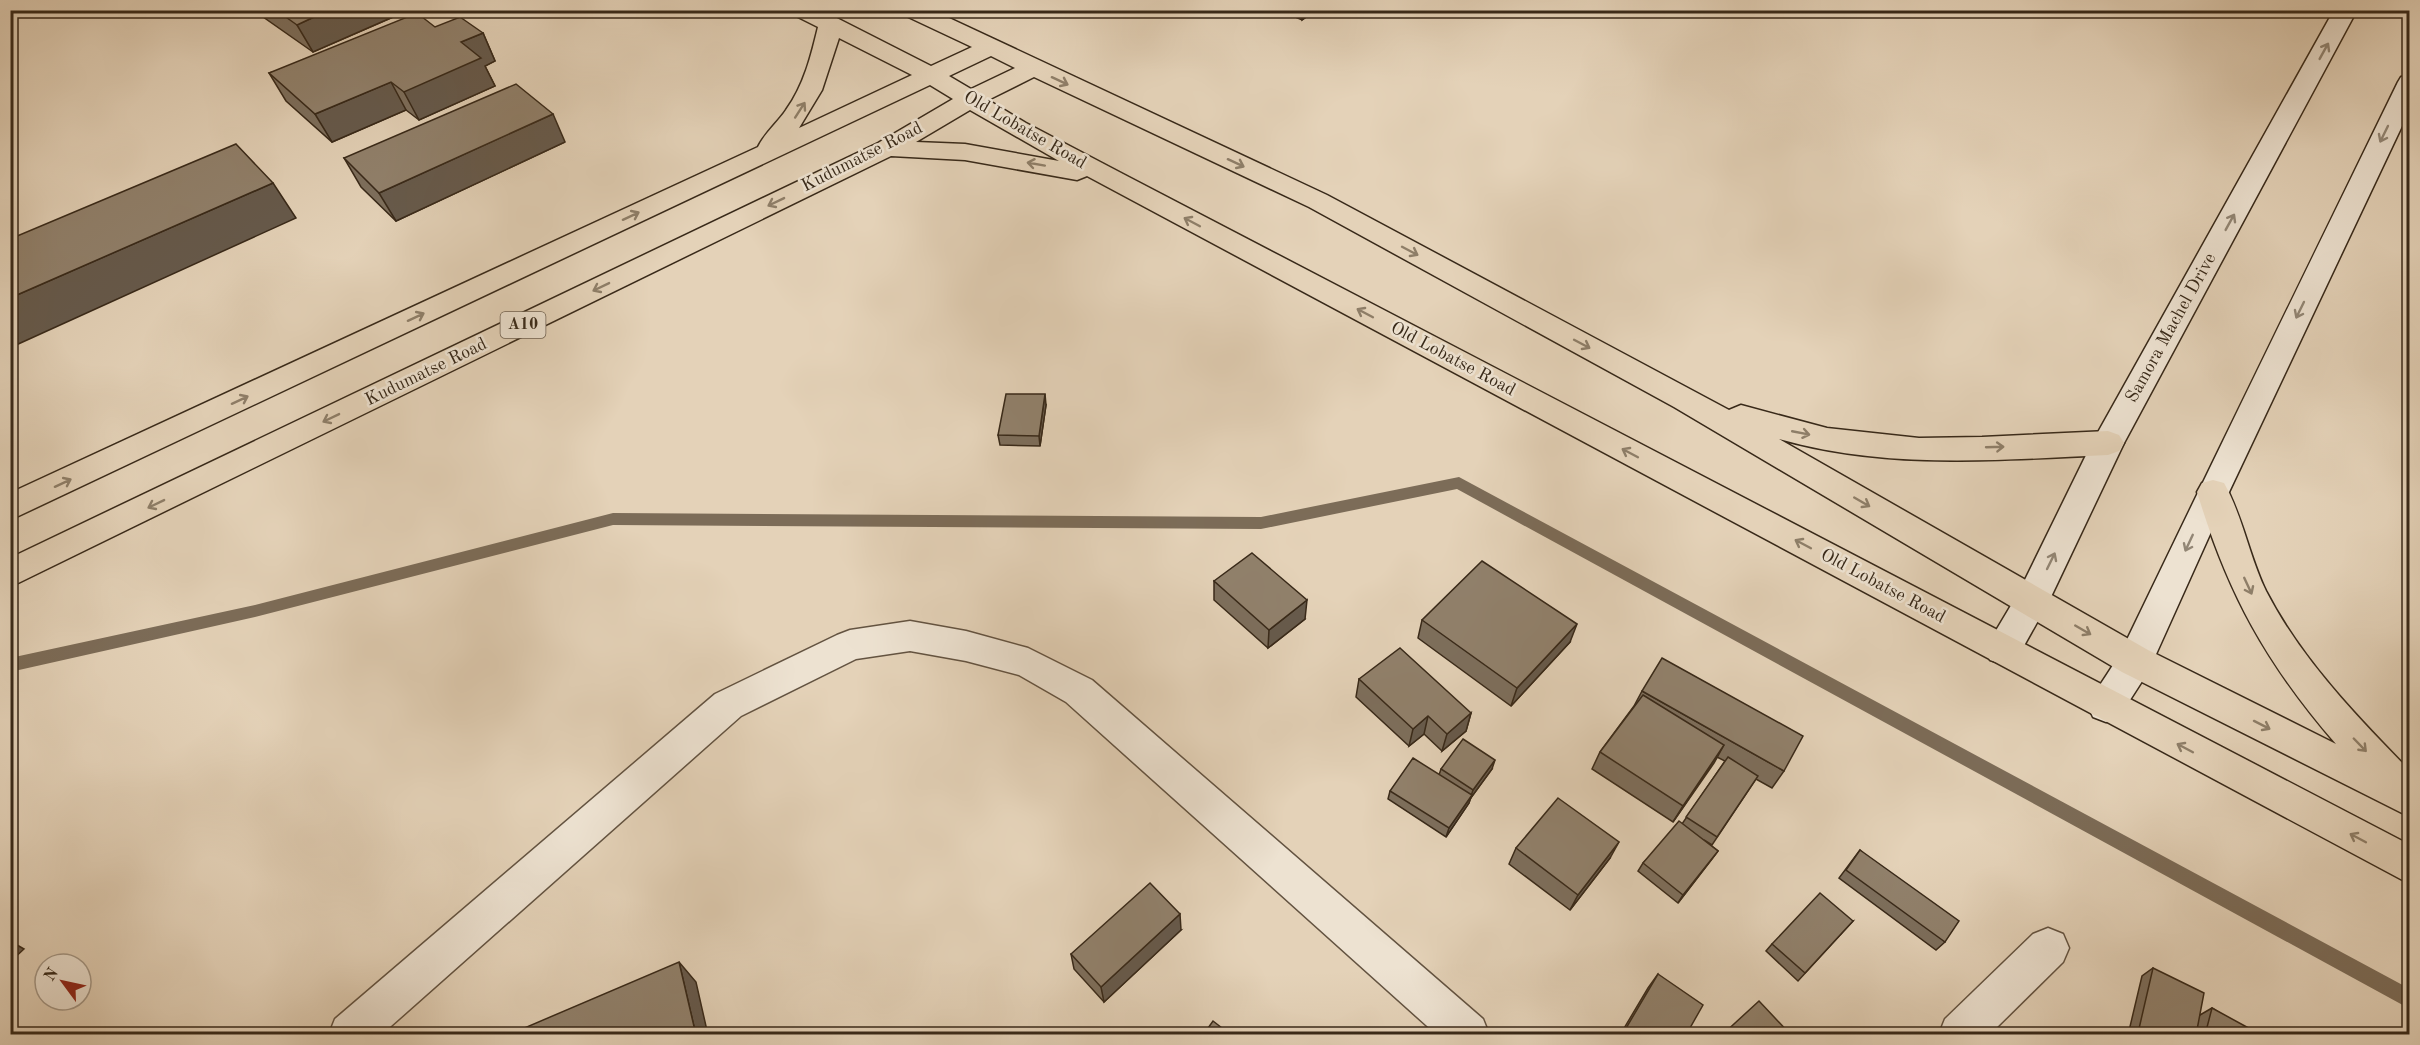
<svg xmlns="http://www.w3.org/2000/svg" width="2420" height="1045" font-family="'Old Standard TT',serif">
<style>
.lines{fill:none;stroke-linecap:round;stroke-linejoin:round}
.stream{fill:#7c6c58;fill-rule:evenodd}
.minor-casing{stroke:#635341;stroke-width:3}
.secondary-casing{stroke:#382919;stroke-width:3}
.primary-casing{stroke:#382919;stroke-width:3}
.minor{fill:#ede2d1;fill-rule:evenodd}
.secondary{fill:#ede2d1;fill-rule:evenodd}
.primary{fill:#e4d2b8;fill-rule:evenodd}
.wall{fill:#7d6f5d;stroke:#382919;stroke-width:1.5}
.shaded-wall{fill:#665a4c;stroke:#382919;stroke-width:1.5}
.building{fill:#91816c;stroke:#382919;stroke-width:1.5}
.oneway{stroke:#928675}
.oneway2{stroke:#8e7e68}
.labels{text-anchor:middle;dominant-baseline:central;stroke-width:5;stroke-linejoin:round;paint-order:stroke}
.shield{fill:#ede2d1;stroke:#6e6050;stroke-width:1.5}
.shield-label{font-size:16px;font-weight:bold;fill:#382919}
.street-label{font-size:18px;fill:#382919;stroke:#ede2d1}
</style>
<rect width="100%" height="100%" fill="#e4d2b8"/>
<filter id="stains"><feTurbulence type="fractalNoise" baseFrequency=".00333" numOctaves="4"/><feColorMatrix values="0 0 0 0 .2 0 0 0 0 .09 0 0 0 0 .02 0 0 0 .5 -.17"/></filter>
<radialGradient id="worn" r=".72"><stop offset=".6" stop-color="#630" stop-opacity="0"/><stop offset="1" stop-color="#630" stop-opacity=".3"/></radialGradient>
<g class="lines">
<!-- stream -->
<path class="stream" d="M1459,477L2410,989V1009L1457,489L1261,529L613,525L255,617L10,672V658L255,605L613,513L1261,517Z"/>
<defs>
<g id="minor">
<path d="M910,621L966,631L1028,648L1092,680L1483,1019L1489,1034H1436L1066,702L1019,675L966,661L910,651L856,659L741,716L382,1034H329L335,1019L715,694L837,635L850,630Z"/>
<path d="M2048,928L2063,934L2069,948L2063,962L1990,1034H1939L1945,1019L2033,934Z"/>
</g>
<g id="secondary">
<path d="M2334,10H2357L2124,443L2049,601L2016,660L2003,664L1990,660L1985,649L2019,592L2092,443Z"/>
<path d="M2410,75V109L2229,492L2148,672L2119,717L2106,722L2093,717L2088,706C2098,685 2113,668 2123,648C2214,459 2306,270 2398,82L2401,77Z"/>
</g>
<path id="primary" d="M791,10H821L931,66L972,47L904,15L901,10H932L1327,195L1729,410L1741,405L1827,428L1919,438L1982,437L2108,431L2119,435L2124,443L2119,451L2108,455C1997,460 1887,470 1779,439L2148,650L2336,744C2266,663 2228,594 2197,492L2202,483L2213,480L2224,483C2243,517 2249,556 2266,591C2301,659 2357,717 2410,771V817L2122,672L1674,407L1309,207L1034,77L988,100L1026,123L1123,174L2410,845V884L1087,176L1077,180L965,160L891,156L10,587V558L878,143L953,99L930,85L10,520V493L758,147C764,134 778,122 786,110C804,85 811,56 818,27L794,15ZM839,38L912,75L799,128L822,90ZM991,56L1015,68L971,89L949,76ZM970,110L1059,161L965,144L916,142Z"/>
</defs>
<!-- minor casing -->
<use href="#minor" class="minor-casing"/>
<!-- secondary casing -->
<use href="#secondary" class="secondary-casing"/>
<!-- primary casing -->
<use href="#primary" class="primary-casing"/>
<!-- minor -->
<use href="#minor" class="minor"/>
<!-- secondary -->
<use href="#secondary" class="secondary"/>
<!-- primary -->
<use href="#primary" class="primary"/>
</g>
<!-- wall -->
<g class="wall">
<path d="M253,10H390L393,17L313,52Z"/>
<path d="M1279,10H1316L1302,20Z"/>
<path d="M435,27L483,33L495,61L485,66L495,86L419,120L406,110L332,142L286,101L269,73Z"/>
<path d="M565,142L396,221L361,187L344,158Z"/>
<path d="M1046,405L1040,446L1000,445L998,435Z"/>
<path d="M1214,581L1305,619L1268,648L1214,600Z"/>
<path d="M1422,620L1570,642L1511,706L1418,638Z"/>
<path d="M1359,679L1471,713L1466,731L1442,751L1424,734L1409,746L1356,697Z"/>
<path d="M1642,691L1784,771L1772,788L1756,779L1712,845L1704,840L1718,851L1678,903L1638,871L1643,863L1682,824L1725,761L1717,757L1673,822L1592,769L1600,752L1634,706Z"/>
<path d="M1441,769H1492L1470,799L1469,803L1446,837L1388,799L1390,791L1439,775Z"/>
<path d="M1516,848L1610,858L1570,910L1509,864Z"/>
<path d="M1860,850L1945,942L1936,950L1839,878Z"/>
<path d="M1853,921L1798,981L1766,951L1772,944Z"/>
<path d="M1181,930L1104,1002L1074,969L1071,954Z"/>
<path d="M2153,968L2200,1015L2212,1008L2253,1035H2128L2142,976Z"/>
<path d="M1658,974L1686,1035H1620L1648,988Z"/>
</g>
<!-- shaded-wall -->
<g class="shaded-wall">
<path d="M329,10H390L393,17L313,52L297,25Z"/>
<path d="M1302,10H1316L1302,20Z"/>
<path d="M483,33L495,61L485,66L495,86L419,120L404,92L461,42Z"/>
<path d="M391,82L406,110L332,142L315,114Z"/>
<path d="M553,114L565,142L396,221L379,193Z"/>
<path d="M273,183L296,218L16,345L10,339V298Z"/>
<path d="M1045,394L1046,405L1040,446L1039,436Z"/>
<path d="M1307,600L1305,619L1268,648L1269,630Z"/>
<path d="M1577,624L1570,642L1511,706L1517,688Z"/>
<path d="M1471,713L1466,731L1442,751L1447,734Z"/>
<path d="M1428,716L1424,734L1409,746L1413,729Z"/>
<path d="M1724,745L1714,763L1673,822L1683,806Z"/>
<path d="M1495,760L1492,769L1470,799L1473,790Z"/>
<path d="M1472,795L1469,803L1446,837L1449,828Z"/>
<path d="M1619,842L1610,858L1570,910L1578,895Z"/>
<path d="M1718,851L1712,859L1678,903L1683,895Z"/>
<path d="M1180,914L1181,930L1104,1002L1101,987Z"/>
<path d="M10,941L24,949L10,962Z"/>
<path d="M679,962L696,982L708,1035H696Z"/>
</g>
<!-- building -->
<g class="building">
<path d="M276,10H329L297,25Z"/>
<path d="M417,13L435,27L460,17L483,33L461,42L481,58L404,92L391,82L315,114L269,73Z"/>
<path d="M516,84L553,114L379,193L344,158Z"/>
<path d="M236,144L273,183L10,298V239Z"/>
<path d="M1006,394H1045L1039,436L998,435Z"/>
<path d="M1252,553L1307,600L1269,630L1214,581Z"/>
<path d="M1482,561L1577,624L1517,688L1422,620Z"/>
<path d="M1400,648L1471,713L1447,734L1428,716L1413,729L1359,679Z"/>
<path d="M1662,658L1803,736L1784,771L1642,691Z"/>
<path d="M1643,695L1724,745L1683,806L1600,752Z"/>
<path d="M1463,739L1495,760L1473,790L1441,769Z"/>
<path d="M1728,757L1758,776L1717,837L1686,817Z"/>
<path d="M1413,758L1472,795L1449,828L1390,791Z"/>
<path d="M1558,798L1619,842L1578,895L1516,848Z"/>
<path d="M1679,821L1718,851L1683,895L1643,863Z"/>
<path d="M1860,850L1959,921L1945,942L1846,870Z"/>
<path d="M1150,883L1180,914L1101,987L1071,954Z"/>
<path d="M1820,893L1853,921L1805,973L1772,944Z"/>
<path d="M679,962L696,1035H508Z"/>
<path d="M2153,968L2204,993L2196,1035H2140L2138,1033Z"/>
<path d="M1658,974L1703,1005L1686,1035H1622Z"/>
<path d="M1759,1001L1791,1035H1722Z"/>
<path d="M2212,1008L2254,1031L2253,1035H2205Z"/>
<path d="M1213,1021L1231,1035H1203Z"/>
</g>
<!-- one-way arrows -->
<defs><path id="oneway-shaft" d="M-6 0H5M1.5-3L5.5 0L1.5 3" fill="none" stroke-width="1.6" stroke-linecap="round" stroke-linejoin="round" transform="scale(1.5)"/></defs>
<g class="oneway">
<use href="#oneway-shaft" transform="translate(2324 51) rotate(-61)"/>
<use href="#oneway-shaft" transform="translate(2384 134) rotate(116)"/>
<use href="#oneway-shaft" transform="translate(2230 222) rotate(-61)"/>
<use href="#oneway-shaft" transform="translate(2300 310) rotate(116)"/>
<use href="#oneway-shaft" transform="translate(2189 543) rotate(115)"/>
<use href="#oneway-shaft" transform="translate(2051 561) rotate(-64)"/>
</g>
<g class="oneway2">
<use href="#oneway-shaft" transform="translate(1060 81) rotate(25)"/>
<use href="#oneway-shaft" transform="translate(800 110) rotate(-57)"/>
<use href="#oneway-shaft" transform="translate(1236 163) rotate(25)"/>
<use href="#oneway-shaft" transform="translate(1036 164) rotate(-170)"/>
<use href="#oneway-shaft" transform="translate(776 202) rotate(154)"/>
<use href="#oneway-shaft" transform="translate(631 216) rotate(-25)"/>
<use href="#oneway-shaft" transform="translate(1192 222) rotate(-152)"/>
<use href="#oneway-shaft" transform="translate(1410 251) rotate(28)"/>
<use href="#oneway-shaft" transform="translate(601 287) rotate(154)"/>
<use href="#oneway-shaft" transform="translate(1365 313) rotate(-152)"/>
<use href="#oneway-shaft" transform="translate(416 317) rotate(-25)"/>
<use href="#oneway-shaft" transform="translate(1582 344) rotate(28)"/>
<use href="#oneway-shaft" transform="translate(240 400) rotate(-25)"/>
<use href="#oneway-shaft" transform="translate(331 418) rotate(154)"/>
<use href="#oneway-shaft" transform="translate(1801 433) rotate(11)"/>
<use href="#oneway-shaft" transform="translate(1995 447) rotate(-2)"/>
<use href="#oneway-shaft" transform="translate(1630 453) rotate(-152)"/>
<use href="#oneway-shaft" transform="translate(63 483) rotate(-25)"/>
<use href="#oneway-shaft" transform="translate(1862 502) rotate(30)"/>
<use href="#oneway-shaft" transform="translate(156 504) rotate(154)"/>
<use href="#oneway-shaft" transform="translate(1803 544) rotate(-152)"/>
<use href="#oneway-shaft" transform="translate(2248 586) rotate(65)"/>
<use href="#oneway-shaft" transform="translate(2083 630) rotate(30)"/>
<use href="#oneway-shaft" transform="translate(2262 725) rotate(27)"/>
<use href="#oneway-shaft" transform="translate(2360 745) rotate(46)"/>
<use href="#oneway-shaft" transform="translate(2185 748) rotate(-152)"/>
<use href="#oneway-shaft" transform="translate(2358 838) rotate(-152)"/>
</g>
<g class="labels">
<!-- shield labels -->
<rect class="shield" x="500.5" y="312" width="45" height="26" rx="4.5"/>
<g class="shield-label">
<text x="523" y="325">A10</text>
</g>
<!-- street labels -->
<g class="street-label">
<text transform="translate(1025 130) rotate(30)">Old Lobatse Road</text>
<text transform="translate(862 157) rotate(-27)">Kudumatse Road</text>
<text transform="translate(2171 328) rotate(-61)">Samora Machel Drive</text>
<text transform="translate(1453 359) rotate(28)">Old Lobatse Road</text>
<text transform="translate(426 372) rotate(-26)">Kudumatse Road</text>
<text transform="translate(1883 586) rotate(28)">Old Lobatse Road</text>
</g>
</g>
<!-- margin -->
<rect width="2420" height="1045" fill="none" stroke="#e4d2b8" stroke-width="36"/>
<rect x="12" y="12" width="2396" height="1021" fill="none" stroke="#382919" stroke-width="3"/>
<rect x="18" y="18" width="2384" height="1009" fill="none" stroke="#382919" stroke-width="1.5"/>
<!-- north arrow -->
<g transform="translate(63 982) rotate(303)"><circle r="28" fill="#ede2d1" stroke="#a59887" stroke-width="1.5"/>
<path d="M0-4.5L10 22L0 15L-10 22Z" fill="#8f2418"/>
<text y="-9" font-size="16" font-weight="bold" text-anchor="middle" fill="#382919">N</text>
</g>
<rect width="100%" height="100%" filter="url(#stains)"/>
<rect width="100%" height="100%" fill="url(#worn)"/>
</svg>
